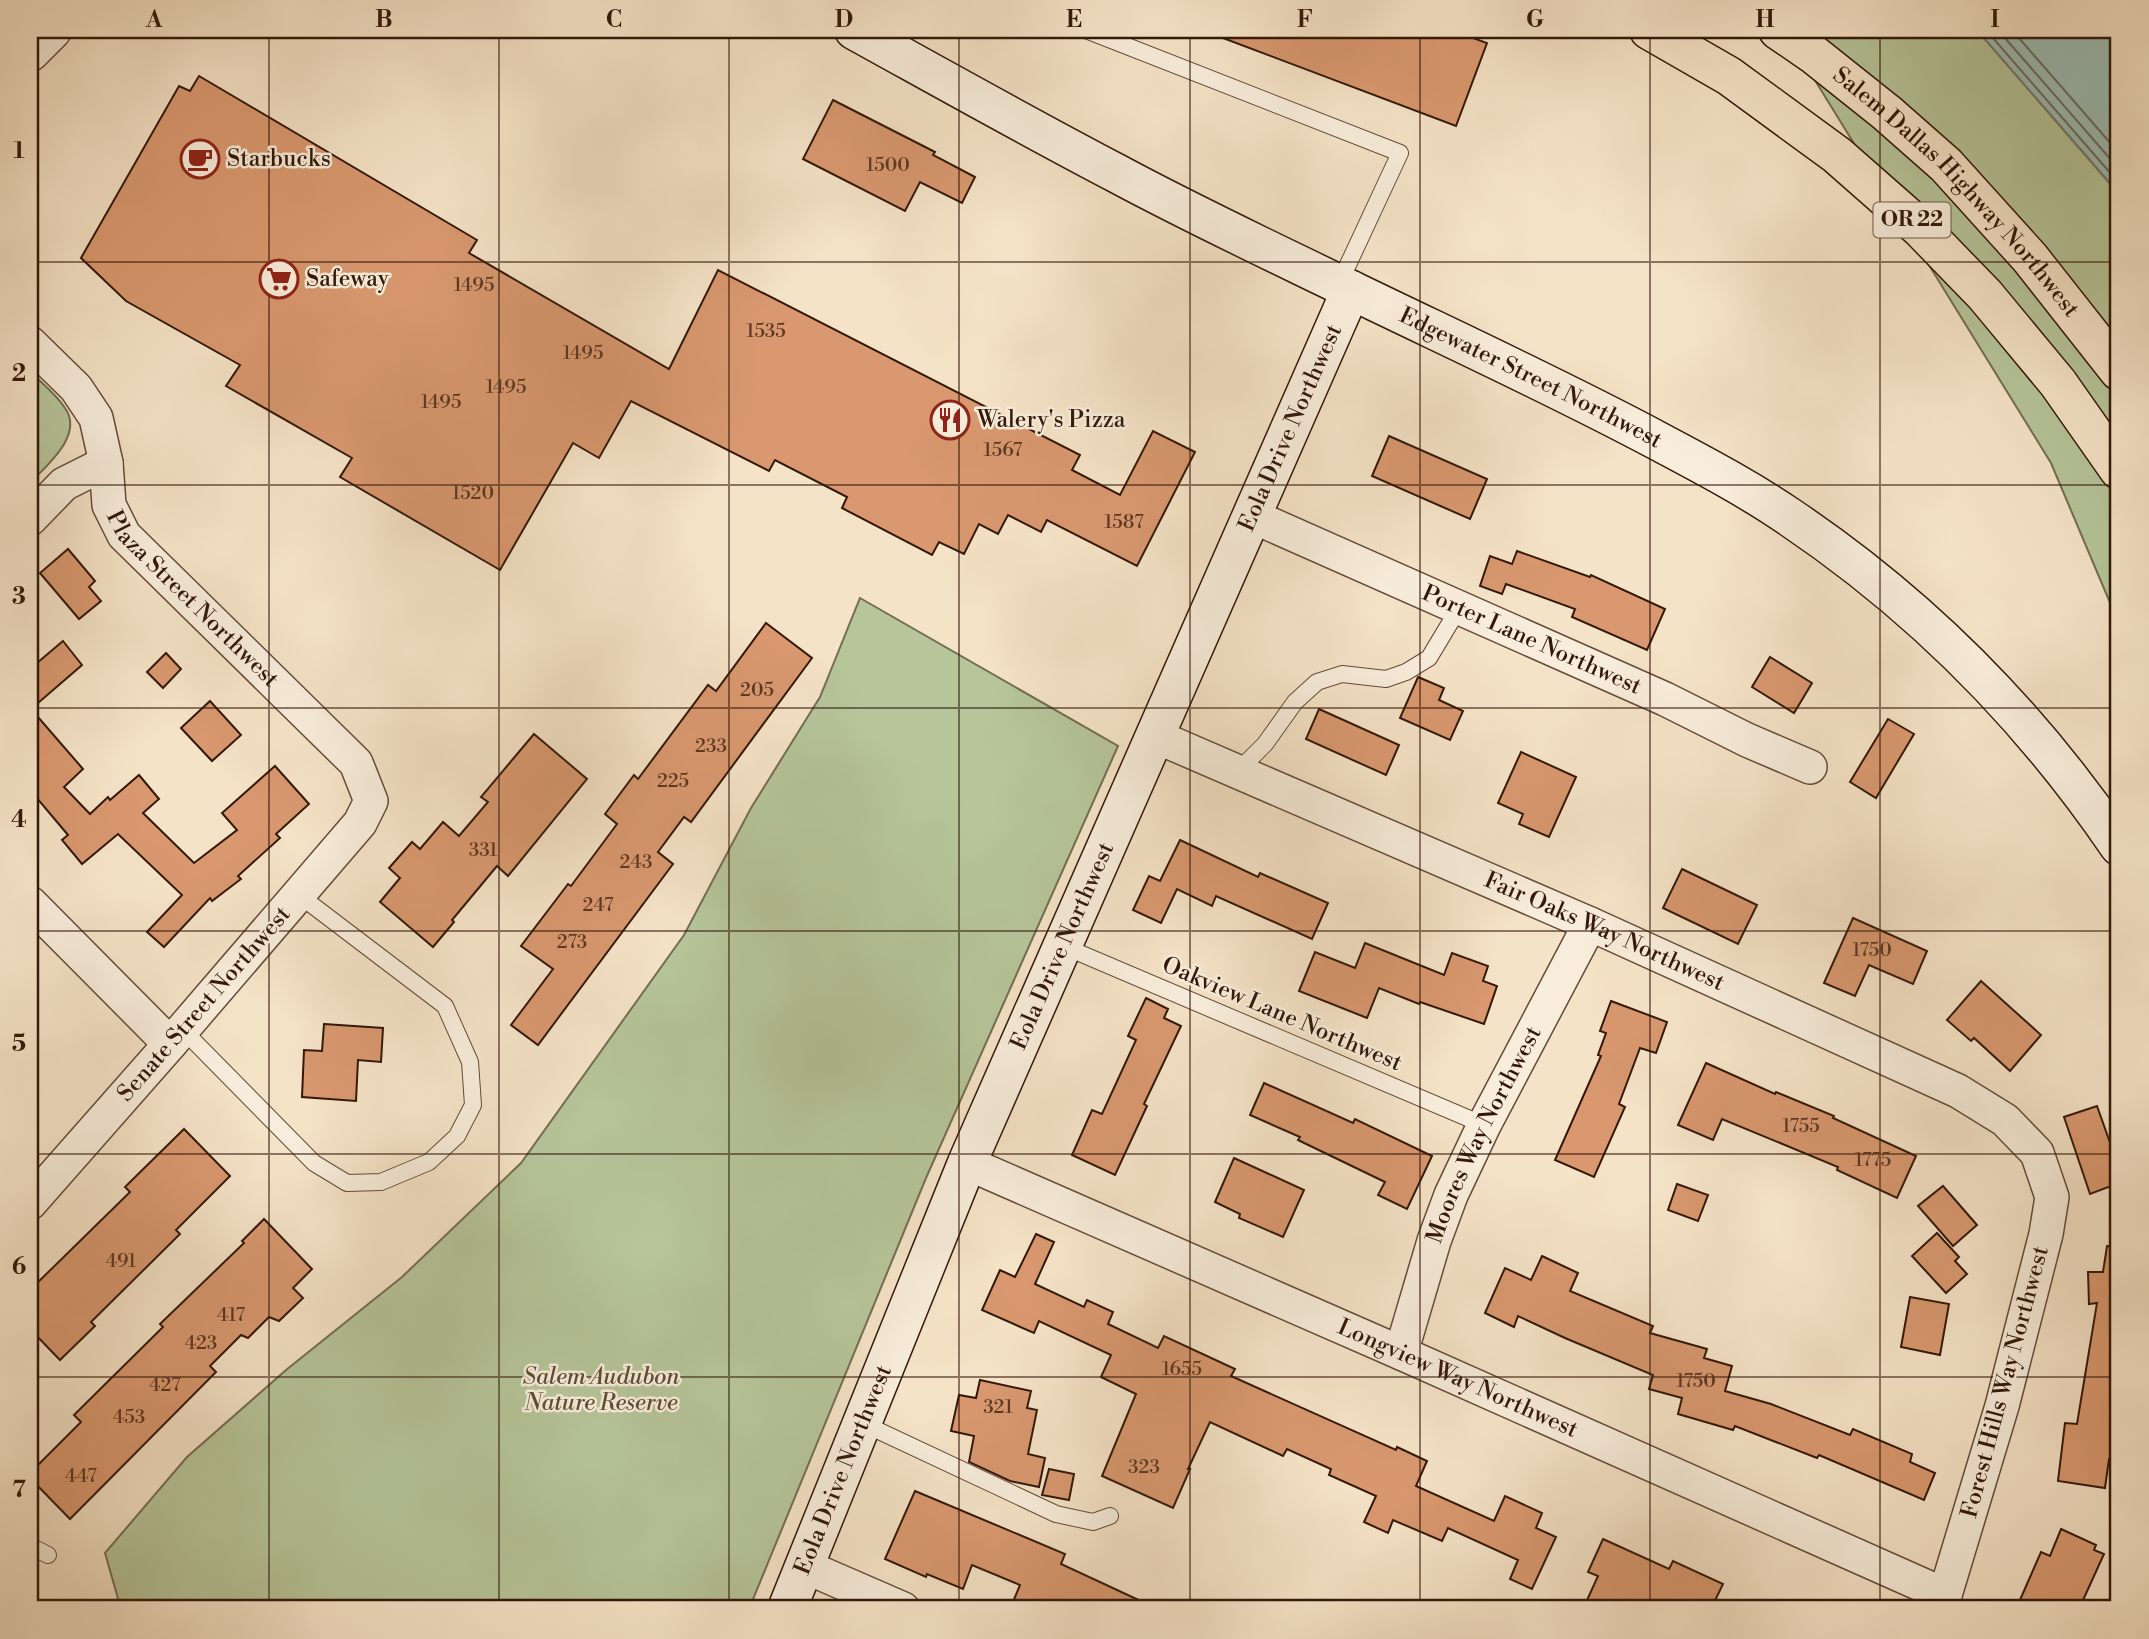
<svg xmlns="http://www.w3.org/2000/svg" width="2149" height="1639" font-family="'Libre Bodoni',serif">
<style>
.green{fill:#b6c59a;stroke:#746e52;stroke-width:2}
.water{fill:#9cbeb7;stroke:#727c72;stroke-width:2}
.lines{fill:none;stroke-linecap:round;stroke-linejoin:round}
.shore{stroke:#686b60;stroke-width:2}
.building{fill:#d9986f;stroke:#33180a;stroke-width:2}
.service-casing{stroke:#644b39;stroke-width:18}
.minor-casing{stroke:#644b39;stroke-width:36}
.tertiary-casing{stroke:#644b39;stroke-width:41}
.secondary-casing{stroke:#33180a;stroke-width:41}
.trunk-casing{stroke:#33180a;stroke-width:41}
.service{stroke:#f8eddb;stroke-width:16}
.minor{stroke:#f8eddb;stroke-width:33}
.tertiary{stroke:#f8eddb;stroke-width:38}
.secondary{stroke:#f8eddb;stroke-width:38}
.trunk{stroke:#f5e3c7;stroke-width:38}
.grid{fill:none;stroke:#33180a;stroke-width:2;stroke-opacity:0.55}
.labels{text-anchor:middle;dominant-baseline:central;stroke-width:5;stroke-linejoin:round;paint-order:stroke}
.number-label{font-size:19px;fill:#5c3823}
.shield{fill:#f8eddb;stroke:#6e5849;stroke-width:2}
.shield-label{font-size:21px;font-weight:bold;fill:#33180a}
.poi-label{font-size:23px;fill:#33180a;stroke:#f8eddb;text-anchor:start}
.street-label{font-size:23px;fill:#33180a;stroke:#f8eddb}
.park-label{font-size:23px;font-style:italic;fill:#5a4c35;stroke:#f8eddb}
.neatline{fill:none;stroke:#33180a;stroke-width:2.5}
.grid-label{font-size:23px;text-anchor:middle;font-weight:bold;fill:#33180a}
</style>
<rect width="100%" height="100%" fill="#f5e3c7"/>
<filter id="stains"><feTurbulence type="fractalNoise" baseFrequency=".00286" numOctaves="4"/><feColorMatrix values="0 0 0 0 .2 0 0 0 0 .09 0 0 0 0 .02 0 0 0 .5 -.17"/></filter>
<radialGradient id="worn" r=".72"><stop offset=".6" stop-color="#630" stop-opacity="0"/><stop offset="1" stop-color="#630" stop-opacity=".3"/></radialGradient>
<!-- green -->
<g class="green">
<path d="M1784,30H1977L2119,194V624L2051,463Z"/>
<path d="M30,371C41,383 56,394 65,408C84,435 47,465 30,483Z"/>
<path d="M860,598L1118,746L926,1178L749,1609H121L105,1553L187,1457L286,1370L402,1277L521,1163L684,935L751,808L820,697Z"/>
</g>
<!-- water -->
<path class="water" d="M1977,30H2119V194L2115,189Z"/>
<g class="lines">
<!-- shore -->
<g class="shore">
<path d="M1986,30L2119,183"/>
<path d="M1998,30L2119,169"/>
<path d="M2012,30L2119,153"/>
</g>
</g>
<!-- building -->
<g class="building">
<path d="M1207,30H1451L1487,43L1456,126L1207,32Z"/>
<path d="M199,76L477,240L469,253L669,369L718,270L1080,455L1072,470L1120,495L1153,431L1195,452L1137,566L1047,520L1041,532L1008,515L998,534L979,524L964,554L939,542L932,555L842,508L847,497L775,460L769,471L631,401L599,458L573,443L500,570L340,477L352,458L226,386L240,365L126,301L81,258L179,86L190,91Z"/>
<path d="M833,100L935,152L933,155L975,177L962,203L920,182L905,211L803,159Z"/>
<path d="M1389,436L1487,479L1470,519L1372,476Z"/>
<path d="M68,549L95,581L89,587L101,601L79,619L40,573Z"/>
<path d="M1517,551L1590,577L1591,575L1665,609L1647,650L1572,617L1575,609L1506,584L1502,594L1480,586L1490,556L1512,564Z"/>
<path d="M766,623L812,658L691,822L684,817L658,852L673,864L538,1045L511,1025L553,969L521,946L568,884L571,886L617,824L605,814L634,775L638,779L708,685L716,691Z"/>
<path d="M63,641L82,665L31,709L83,769L64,787L90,814L108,797L110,800L139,775L159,799L143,813L194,863L237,830L222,813L275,766L309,804L276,834L280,838L238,876L241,879L212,901L210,898L164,947L147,932L182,895L118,834L82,864L62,840L68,835L30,790V669Z"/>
<path d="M166,653L181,669L163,688L147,672Z"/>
<path d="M1770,657L1812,683L1794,713L1752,687Z"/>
<path d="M1418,677L1444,688L1439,700L1463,711L1450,740L1400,718Z"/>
<path d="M210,701L241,735L212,761L181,728Z"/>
<path d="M1319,709L1399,745L1386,775L1306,739Z"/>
<path d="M1888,719L1914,734L1876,798L1850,782Z"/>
<path d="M534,734L587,779L508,876L497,866L452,920L454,922L433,947L380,902L400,878L389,868L412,842L420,849L443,822L459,836L488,802L481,797Z"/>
<path d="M1521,752L1576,777L1549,837L1519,824L1523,814L1498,803Z"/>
<path d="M1180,840L1258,877L1260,873L1328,903L1312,939L1216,896L1212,906L1177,889L1161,923L1133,910L1149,876L1160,881Z"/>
<path d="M1682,869L1757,905L1738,944L1663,908Z"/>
<path d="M1853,918L1927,951L1913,984L1869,965L1855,996L1824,983Z"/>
<path d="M1365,943L1444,975L1452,953L1488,966L1483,981L1497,986L1484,1024L1420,1002L1419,1004L1379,988L1367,1018L1299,991L1315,952L1355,968Z"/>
<path d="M1981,981L2041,1035L2010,1071L1974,1038L1971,1041L1947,1020Z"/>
<path d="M1146,998L1168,1009L1164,1018L1181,1026L1144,1104L1147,1106L1115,1175L1072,1155L1092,1110L1102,1114L1136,1040L1128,1036Z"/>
<path d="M1611,1001L1667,1022L1656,1053L1640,1048L1619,1104L1625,1107L1594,1177L1555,1160L1601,1056L1598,1055L1606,1033L1600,1031Z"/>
<path d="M324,1024L383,1028L381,1062L358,1060L356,1101L302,1097L304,1050L322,1051Z"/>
<path d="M1706,1063L1775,1094L1776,1092L1834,1116L1833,1118L1916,1156L1897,1198L1837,1170L1838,1167L1722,1119L1713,1140L1678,1125Z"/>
<path d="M1264,1083L1353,1123L1355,1119L1432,1156L1407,1209L1378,1195L1385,1182L1298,1140L1300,1137L1250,1115Z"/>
<path d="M2097,1106L2119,1168V1183L2090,1194L2064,1117Z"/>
<path d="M184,1129L230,1176L176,1230L180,1234L91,1322L95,1326L60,1360L30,1329V1290L130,1192L125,1187Z"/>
<path d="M1234,1158L1304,1190L1283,1237L1239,1218L1240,1214L1215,1202Z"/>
<path d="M1677,1184L1708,1195L1698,1221L1668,1210Z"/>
<path d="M1943,1186L1977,1225L1953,1246L1918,1206Z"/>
<path d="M264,1219L312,1269L293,1288L303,1298L279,1321L269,1317L248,1338L241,1335L210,1366L216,1372L70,1519L30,1478V1473L81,1422L74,1415L163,1327L160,1324L244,1243L242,1241Z"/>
<path d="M1937,1233L1959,1257L1955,1261L1967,1274L1946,1293L1912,1256Z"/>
<path d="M1036,1234L1054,1242L1035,1284L1084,1307L1087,1300L1113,1312L1108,1324L1158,1348L1164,1336L1235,1369L1231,1376L1396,1450L1397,1447L1427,1461L1416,1486L1494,1521L1505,1496L1542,1513L1536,1528L1556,1537L1532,1589L1510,1579L1518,1560L1448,1528L1442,1541L1393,1520L1388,1533L1364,1522L1376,1496L1329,1475L1331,1469L1287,1449L1283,1456L1210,1422L1188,1469H1190L1173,1508L1102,1476L1136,1394L1101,1377L1111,1355L1039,1321L1034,1333L982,1310L1000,1270L1015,1277Z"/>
<path d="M2107,1246L2119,1247V1402L2111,1459H2109L2105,1488L2058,1481L2065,1423L2077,1424L2097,1303L2089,1304L2088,1272H2103Z"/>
<path d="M1542,1256L1578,1273L1570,1291L1653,1326L1650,1333L1707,1349L1704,1358L1732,1366L1725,1391L1771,1404L1850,1435L1853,1429L1912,1454L1910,1462L1935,1473L1924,1500L1819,1455L1817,1458L1735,1426L1733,1430L1678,1414L1682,1398L1649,1389L1653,1375L1565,1338L1518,1316L1514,1327L1485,1313L1505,1268L1531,1280Z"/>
<path d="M1910,1297L1949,1304L1940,1355L1901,1347Z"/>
<path d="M980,1380L1031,1391L1027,1408L1037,1410L1028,1454L1045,1458L1039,1487L1010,1481L969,1462L974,1436L951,1431L959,1395L976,1398Z"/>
<path d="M1049,1469L1074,1474L1069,1500L1042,1495Z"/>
<path d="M915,1491L1065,1554L1061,1564L1158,1609H1010L1020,1585L972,1565L963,1589L927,1574L926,1577L885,1559Z"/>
<path d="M2061,1529L2096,1545L2094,1550L2104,1554L2079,1609H2016L2041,1552L2050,1556Z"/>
<path d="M1603,1539L1669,1569L1673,1561L1723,1584L1711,1609H1583L1598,1576L1588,1572Z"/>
</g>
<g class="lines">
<defs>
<g id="service">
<path d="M1086,30L1400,153L1339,284"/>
<path d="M1237,772L1265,744L1295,702L1317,682L1342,674L1386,679L1406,672L1429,658L1459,608"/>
<path d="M1063,946L1484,1125"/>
<path d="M183,1030L314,1163L347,1183L381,1182L429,1162L457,1136L473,1105L470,1062L445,1006L299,895"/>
<path d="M862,1423L1056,1514L1093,1522L1110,1516"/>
<path d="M30,1546L48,1555"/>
</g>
<g id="minor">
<path id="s1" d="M30,343L76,388L96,418L106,463L109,505L124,535L356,763L371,801L360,823L170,1044L30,1203"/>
<path id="s2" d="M1252,516L1665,699L1747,740L1810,767"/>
<path d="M30,519L64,484L106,463"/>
<path id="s3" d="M1155,736L1590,924L1958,1091L2005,1120L2037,1153L2052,1197L2046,1234L2002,1406L1945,1595L1939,1609"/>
<path d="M30,903L170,1044"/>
<path id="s4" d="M967,1163L1401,1353L1945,1595"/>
<path id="s5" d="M1401,1353L1434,1241L1451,1195L1484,1125L1590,924"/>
<path d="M804,1566L903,1609"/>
</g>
<path id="tertiary" d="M30,52L52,30"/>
<g id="secondary">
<path id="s6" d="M854,30C941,78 1028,127 1116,173C1192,214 1271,251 1349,289C1452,339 1557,387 1658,441C1703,465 1749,489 1791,518C1920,605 2031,717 2119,846"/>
<path id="s7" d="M787,1609L967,1163L1351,290"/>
</g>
<g id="trunk">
<path d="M1649,30L1729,76L1837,155L1920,228L1985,295L2058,383L2119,470"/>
<path id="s8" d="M1778,30L1813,54L1887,113L1946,165L2030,258L2119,371"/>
</g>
</defs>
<!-- service casing -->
<use href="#service" class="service-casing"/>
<!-- minor casing -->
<use href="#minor" class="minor-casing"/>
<!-- tertiary casing -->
<use href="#tertiary" class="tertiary-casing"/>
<!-- secondary casing -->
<use href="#secondary" class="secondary-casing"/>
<!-- trunk casing -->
<use href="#trunk" class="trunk-casing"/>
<!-- service -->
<use href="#service" class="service"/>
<!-- minor -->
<use href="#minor" class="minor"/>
<!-- tertiary -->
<use href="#tertiary" class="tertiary"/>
<!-- secondary -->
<use href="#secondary" class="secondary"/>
<!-- trunk -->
<use href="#trunk" class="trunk"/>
</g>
<!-- grid -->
<path class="grid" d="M269,30V1609M499,30V1609M729,30V1609M959,30V1609M1190,30V1609M1420,30V1609M1650,30V1609M1880,30V1609M30,262H2119M30,485H2119M30,708H2119M30,931H2119M30,1154H2119M30,1377H2119"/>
<!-- icons -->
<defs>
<symbol id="cafe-ring" viewBox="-11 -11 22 22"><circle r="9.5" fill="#f8eddb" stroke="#8f2418" stroke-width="1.5"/><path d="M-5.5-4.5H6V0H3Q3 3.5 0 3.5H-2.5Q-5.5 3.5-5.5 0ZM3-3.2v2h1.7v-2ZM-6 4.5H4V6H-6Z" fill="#8f2418"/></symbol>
<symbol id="supermarket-ring" viewBox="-11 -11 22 22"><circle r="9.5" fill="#f8eddb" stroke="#8f2418" stroke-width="1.5"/><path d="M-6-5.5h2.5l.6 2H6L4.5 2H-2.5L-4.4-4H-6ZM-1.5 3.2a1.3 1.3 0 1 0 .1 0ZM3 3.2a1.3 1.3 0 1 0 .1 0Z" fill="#8f2418"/></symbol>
<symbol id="restaurant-ring" viewBox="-11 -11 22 22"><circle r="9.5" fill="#f8eddb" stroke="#8f2418" stroke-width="1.5"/><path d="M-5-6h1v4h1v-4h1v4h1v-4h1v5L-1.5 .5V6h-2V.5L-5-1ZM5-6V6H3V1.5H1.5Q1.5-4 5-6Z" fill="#8f2418"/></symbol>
</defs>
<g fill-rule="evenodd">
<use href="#cafe-ring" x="178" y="137" width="44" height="44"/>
<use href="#supermarket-ring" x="257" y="257" width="44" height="44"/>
<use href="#restaurant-ring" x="928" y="398" width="44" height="44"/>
</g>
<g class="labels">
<!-- number labels -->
<g class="number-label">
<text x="888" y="165">1500</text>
<text x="474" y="285">1495</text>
<text x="766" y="331">1535</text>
<text x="583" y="353">1495</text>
<text x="506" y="387">1495</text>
<text x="441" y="402">1495</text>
<text x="1003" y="450">1567</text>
<text x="473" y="493">1520</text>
<text x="1124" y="522">1587</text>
<text x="757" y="690">205</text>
<text x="711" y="746">233</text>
<text x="673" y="781">225</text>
<text x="483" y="850">331</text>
<text x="636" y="862">243</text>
<text x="598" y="905">247</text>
<text x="572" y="942">273</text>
<text x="1872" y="950">1750</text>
<text x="1801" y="1126">1755</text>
<text x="1873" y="1160">1775</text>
<text x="121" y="1261">491</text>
<text x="231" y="1315">417</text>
<text x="201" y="1343">423</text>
<text x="1182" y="1369">1655</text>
<text x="1696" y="1381">1750</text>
<text x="165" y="1385">427</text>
<text x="998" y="1407">321</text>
<text x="129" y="1417">453</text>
<text x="1144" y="1467">323</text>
<text x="81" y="1476">447</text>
</g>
<!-- shield labels -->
<rect class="shield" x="1873.5" y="202.5" width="77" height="35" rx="5"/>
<g class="shield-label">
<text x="1912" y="220">OR 22</text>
</g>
<!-- poi labels -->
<g class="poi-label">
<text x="227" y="159">Starbucks</text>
<text x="306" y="279">Safeway</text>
<text x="977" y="420">Walery's Pizza</text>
</g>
<!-- street labels -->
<g class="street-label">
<text stroke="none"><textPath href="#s8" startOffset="242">Salem Dallas Highway Northwest</textPath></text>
<text stroke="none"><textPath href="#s6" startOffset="761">Edgewater Street Northwest</textPath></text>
<text stroke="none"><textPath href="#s7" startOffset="1284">Eola Drive Northwest</textPath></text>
<text stroke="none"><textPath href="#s1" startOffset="315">Plaza Street Northwest</textPath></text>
<text stroke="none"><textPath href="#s2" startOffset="306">Porter Lane Northwest</textPath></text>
<text stroke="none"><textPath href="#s3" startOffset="490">Fair Oaks Way Northwest</textPath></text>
<text stroke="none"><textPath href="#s7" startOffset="718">Eola Drive Northwest</textPath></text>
<text transform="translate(204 1004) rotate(-49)">Senate Street Northwest</text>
<text transform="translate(1282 1014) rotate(23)">Oakview Lane Northwest</text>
<text stroke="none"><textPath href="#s5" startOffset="234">Moores Way Northwest</textPath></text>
<text stroke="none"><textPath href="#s4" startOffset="536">Longview Way Northwest</textPath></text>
<text transform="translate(2005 1382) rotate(-75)">Forest Hills Way Northwest</text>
<text stroke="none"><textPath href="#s7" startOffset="150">Eola Drive Northwest</textPath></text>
</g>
<!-- park labels -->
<g class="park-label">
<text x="601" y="1377">Salem Audubon<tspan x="601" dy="26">Nature Reserve</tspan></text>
</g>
</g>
<!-- margin -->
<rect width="2149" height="1639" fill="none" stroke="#f5e3c7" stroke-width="77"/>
<rect x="38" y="38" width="2072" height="1562" class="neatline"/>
<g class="grid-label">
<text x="154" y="27">A</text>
<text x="384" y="27">B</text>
<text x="614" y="27">C</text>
<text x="844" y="27">D</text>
<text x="1074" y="27">E</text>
<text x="1305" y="27">F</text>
<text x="1535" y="27">G</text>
<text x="1765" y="27">H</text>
<text x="1995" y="27">I</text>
<text x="19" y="158">1</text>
<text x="19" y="381">2</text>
<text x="19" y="604">3</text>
<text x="19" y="827">4</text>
<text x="19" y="1051">5</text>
<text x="19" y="1274">6</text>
<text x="19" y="1497">7</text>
</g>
<rect width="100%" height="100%" filter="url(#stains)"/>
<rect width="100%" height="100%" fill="url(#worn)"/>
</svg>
